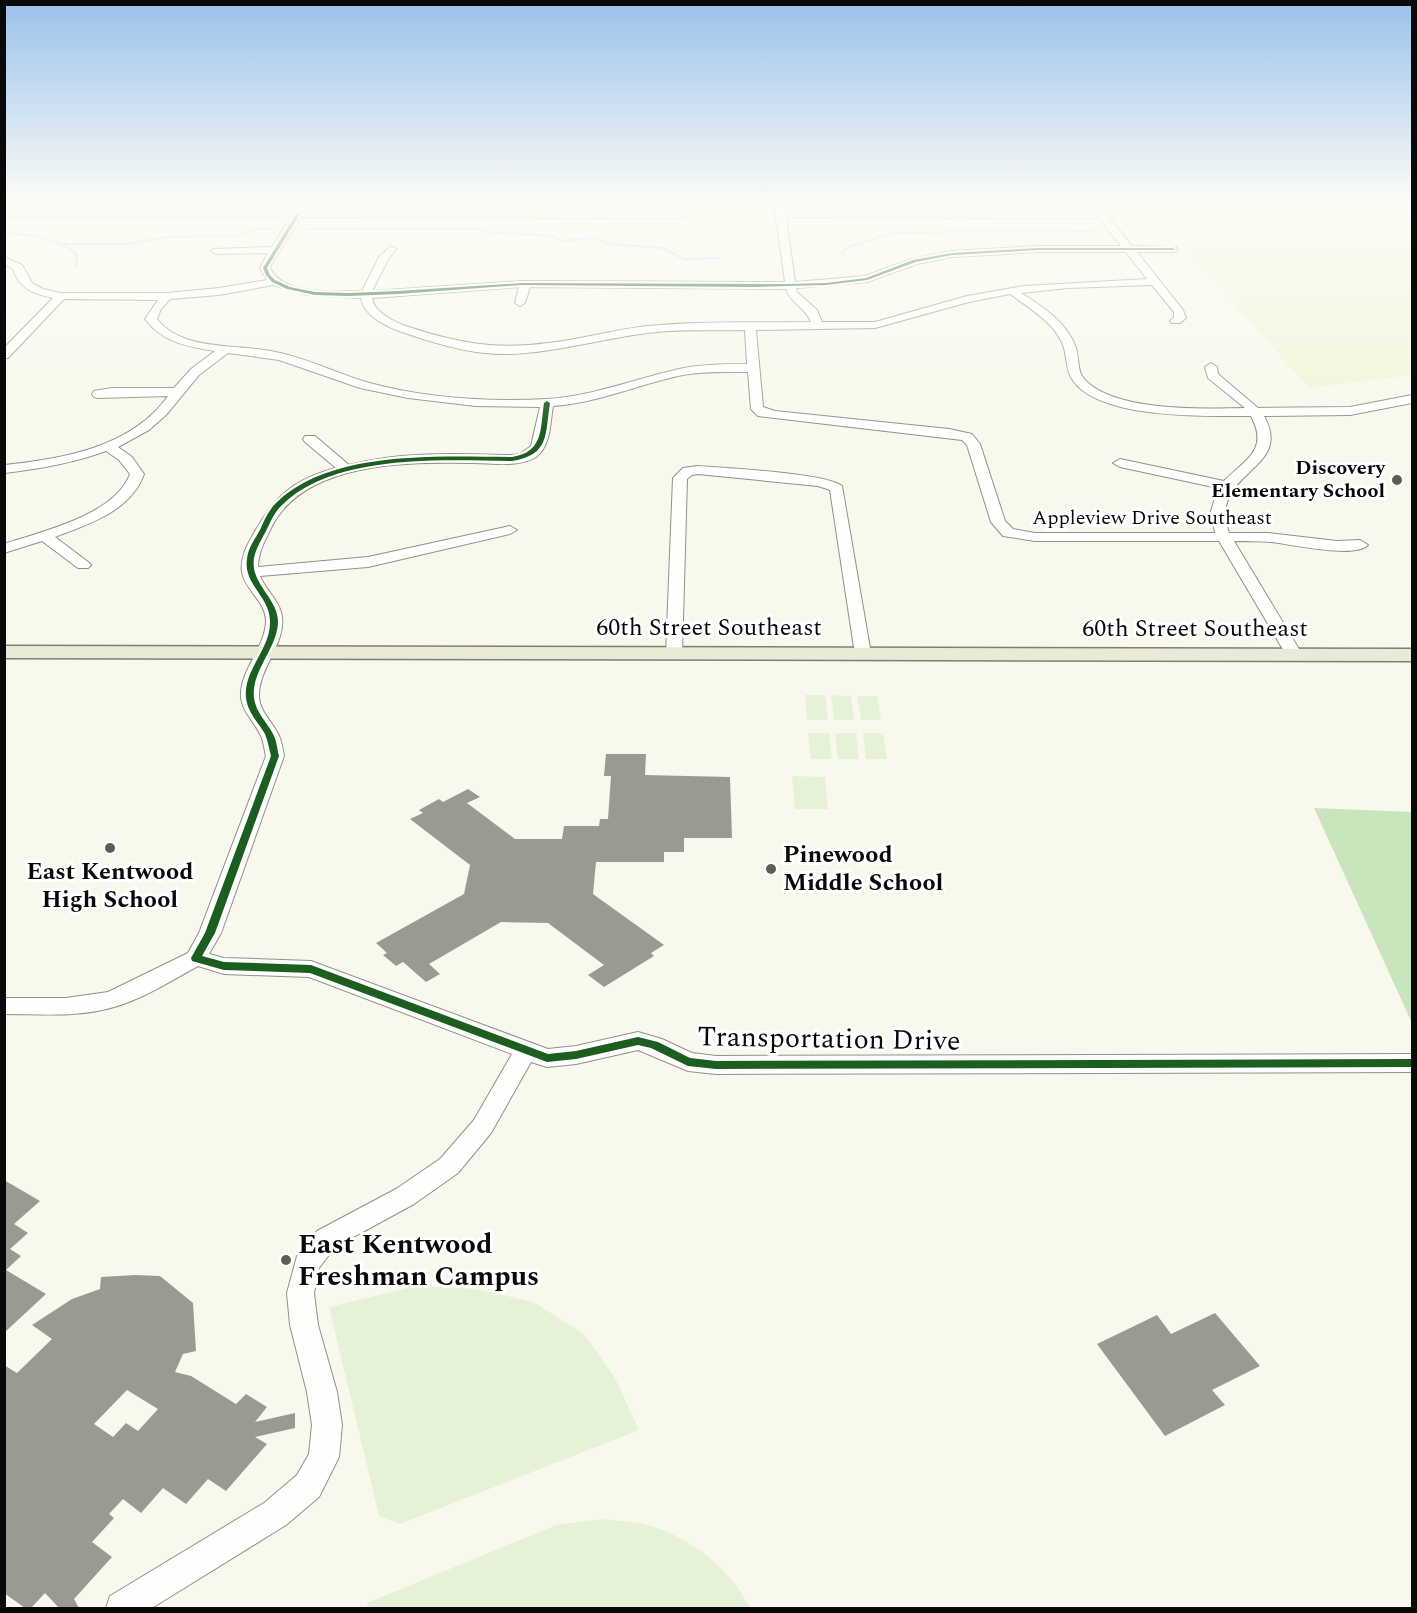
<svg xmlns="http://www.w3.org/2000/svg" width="1417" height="1613" font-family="Spectral,serif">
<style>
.farmland{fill:#f1f5d9}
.forest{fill:#c9e5bc}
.pitch{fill:#e5f2d7}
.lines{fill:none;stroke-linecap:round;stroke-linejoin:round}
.stream{stroke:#c5d7f0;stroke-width:2}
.building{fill:#9a9a93;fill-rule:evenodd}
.minor-casing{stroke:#91918b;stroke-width:2}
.major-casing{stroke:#7e7e78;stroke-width:3}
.minor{fill:#fefefc;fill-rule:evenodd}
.major{fill:#eaead7;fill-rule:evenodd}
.cycleway-casing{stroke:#fff;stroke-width:4}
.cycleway{fill:#1b5e20;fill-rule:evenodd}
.poi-dot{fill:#5d5d58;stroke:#fff;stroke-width:2}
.labels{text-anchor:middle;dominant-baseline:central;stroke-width:6;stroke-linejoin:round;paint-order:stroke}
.far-poi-label{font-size:20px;font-weight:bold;fill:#090909;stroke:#fff;text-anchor:end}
.far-street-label{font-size:20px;fill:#090909;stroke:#fff}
.street-label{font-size:24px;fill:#090909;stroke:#fff}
.poi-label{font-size:24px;font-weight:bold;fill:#090909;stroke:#fff;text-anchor:start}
.near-street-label{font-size:28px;fill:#090909;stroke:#fff}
.near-poi-label{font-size:28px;font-weight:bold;fill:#090909;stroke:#fff;text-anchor:start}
</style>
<rect width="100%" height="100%" fill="#f8f9ec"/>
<!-- farmland -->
<path class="farmland" d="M1143,203H1412V375L1309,388Z"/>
<!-- forest -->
<path class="forest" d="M1314,808L1412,812V1023Z"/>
<!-- pitch -->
<g class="pitch">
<path d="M805,695H825L828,720H807Z"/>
<path d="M831,695L851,696L854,720H834Z"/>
<path d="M857,696H877L881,720H861Z"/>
<path d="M808,733H829L832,759H811Z"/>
<path d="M835,733H856L859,759H838Z"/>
<path d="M863,733H883L887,759H866Z"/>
<path d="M792,776L825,777L828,809H795Z"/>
<path d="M417,1286L476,1289L533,1302L584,1334L615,1378L639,1430L400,1524L379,1516L329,1307Z"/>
<path d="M601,1519C613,1520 626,1521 638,1523C685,1532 730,1567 750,1608H368L367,1603L556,1525Z"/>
</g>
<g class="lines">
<!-- stream -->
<g class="stream">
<path d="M306,229H478L490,232L552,236L560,241L593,238L610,244L662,248L684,259L720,258"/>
<path d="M4,233C28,234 58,237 76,254L77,266"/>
<path d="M57,244H127L166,237L239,236L253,229H274"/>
<path d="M843,257L842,252L848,247L893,233L946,232L945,230L1093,231"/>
</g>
</g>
<!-- building -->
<g class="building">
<path d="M606,754H646L645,775L730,777L732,838H684V852H664V862H596L593,894L664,945L651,953L654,956L604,987L588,975L604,965L548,923L501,922L429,964L440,974L426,982L403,962L396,966L383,955L387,953L376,943L464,894L470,865L410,819L423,813L419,810L439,799L443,802L468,789L480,797L467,803L515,839H562L564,826H599L600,819H608L611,776H604Z"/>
<path d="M4,1180L40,1201L14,1224L28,1233L10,1249L21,1256L6,1270L46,1294L4,1333Z"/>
<path d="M135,1275L160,1276L193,1303L196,1351L183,1354L175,1372L191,1376L236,1404L246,1394L267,1407L255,1422L295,1413V1428L255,1437L267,1444L226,1491L208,1479L186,1504L163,1488L141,1513L123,1499L109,1514L114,1518L92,1542L112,1557L74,1599L79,1608H59L45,1593L31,1608H25L4,1593V1365L17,1373L52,1339L32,1325L72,1299L100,1289L101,1277ZM127,1390L158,1409L138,1431L126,1423L113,1437L94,1424Z"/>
<path d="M1215,1313L1260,1366L1212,1390L1225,1405L1165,1436L1097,1344L1157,1315L1171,1334Z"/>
</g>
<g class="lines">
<defs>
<g id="minor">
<path d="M772,203H780L785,211L1095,212L1089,205L1097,203L1132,246L1177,247V251L1173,252H1137L1183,310L1186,318L1180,323H1172L1170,321L1174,317V312L1152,285L1068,288L1021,293C1042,306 1068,323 1076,348C1079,357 1077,371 1084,379C1114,412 1203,409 1245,408L1208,378L1205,367L1211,363L1217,367L1218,374L1258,408L1350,407L1412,395V403L1350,415L1264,416C1295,472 1207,470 1229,533H1268L1337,541L1360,540L1368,545C1355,559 1290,544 1271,542C1259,541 1246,541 1234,541L1302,654L1300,658H1288L1219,541H1035L1003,536L991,522L967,445L962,440L758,416L751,409L748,372C726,372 704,371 683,375C639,384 598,403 553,406C550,423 551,446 536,457C519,468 492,463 473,463C408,462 304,461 271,528C265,541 258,552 258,567L368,557L510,526L517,530L510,534L368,567L260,576C265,589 277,598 281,612C289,641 258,667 259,697C260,713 274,723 280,738C282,744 283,750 284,756L221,933L209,954L224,958L311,961L548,1049L576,1046L638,1032L662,1039L692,1053L716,1056L1412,1054V1072L716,1074L688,1071L638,1050L576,1064L547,1067L531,1062L491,1133L458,1173L414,1204L335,1247L319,1268L314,1293L318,1325L337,1392L342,1425L339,1457L319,1497L286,1525L152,1608H106L110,1596L264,1503L297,1475L309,1454L312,1425L307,1392L290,1325L287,1293L297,1256L317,1231L396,1189L440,1159L474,1120L512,1054L309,977L224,974L198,966C167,983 137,1003 102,1010C70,1017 37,1014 4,1014V998H66L108,992L188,953L199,933L266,756C264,749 264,741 260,734C254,722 243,712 241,698C239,670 266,648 266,620C265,601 245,590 242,572C240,558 247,545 254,533C275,496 294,479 336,468L305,442L303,439L305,436H315L349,465C401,451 458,454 512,455L520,454L531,446L540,407L476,406L408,398L360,388L279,360L228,353L199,375L166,415L149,430L118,447L132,457L144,474C131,511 89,524 55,537L88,562L91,565L88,568H78L42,541L4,553V544C43,531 115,515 130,474L119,460L106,451C73,463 39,469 4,473V465C63,459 132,447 168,396L98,398L94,397L92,394L94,391L112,388H174L191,369L215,351C188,347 162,342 145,319L158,300L64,299L8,358H4V348L53,298C34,294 19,289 13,269L4,264V257L22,265L32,283L43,289L61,293H167L219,288L267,280L260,268L268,253L216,254L211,251L212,249L272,247L291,217H4V211L682,212L687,215L682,218L301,217L272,263L270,268C282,295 336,292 362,291L379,257L391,246L396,249L389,258L372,291L522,281L785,282L775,210ZM786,217L1099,218L1121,246H1039L952,251L911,259L865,276L795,282ZM1039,252H1126L1147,279L1024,286L967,296L875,322H822L817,310L797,292L796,288L867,282L917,264L952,257ZM273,285L307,295L361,298C363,316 389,328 405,333C431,342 457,350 485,353C539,359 602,337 657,332C686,329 716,331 745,330L747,364C725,364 702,364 679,369C635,379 593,396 547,399C488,402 423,398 366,382C334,372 304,357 271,351C235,344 182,351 157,319L161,309L170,299L219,295ZM519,287L515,303L520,306L525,303L530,287L786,289C790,303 806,308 811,322C761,323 710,321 660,325C622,327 586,339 548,343C497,350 457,343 409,327C396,323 373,312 372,298ZM1010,294C1029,308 1057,324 1064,348C1067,359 1066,370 1072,379C1097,420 1208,416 1251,416C1269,450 1246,459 1224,481L1120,459L1113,463L1120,467L1218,488L1211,511L1215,533H1035L1013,529L1005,521L980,444L972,434L949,429L775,411L763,407L756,330L875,328L969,302Z"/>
<path d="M698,466C724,468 827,473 842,486L871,654L869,658H857L855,654L830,490L818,486L698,474L692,475L687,479L682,654L680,658H668L666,654L673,478L683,468Z"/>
</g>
<path id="major" d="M4,646L1412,649V661L4,658Z"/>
</defs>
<!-- minor casing -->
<use href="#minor" class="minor-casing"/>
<!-- major casing -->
<use href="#major" class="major-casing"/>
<!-- minor -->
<use href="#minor" class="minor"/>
<!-- major -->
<use href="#major" class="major"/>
<defs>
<g id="cycleway">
<path d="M298,213L300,214L267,268L270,275L275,280L290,287L315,292L348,293L398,291L522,283L788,284L826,283L866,278L913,260L952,253L1039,248H1173L1175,249L1173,250H1039L952,255L916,262L867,280L826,285L750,287L522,285L398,294L348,296L315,295L287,289L272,282L266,275L263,268L296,214Z"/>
<path d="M547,401L550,403C545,434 550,455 512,461C443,460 333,453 281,506C274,513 271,521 267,529C262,539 256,548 254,558C250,584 277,597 278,621C278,648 251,670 254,698C256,713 267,722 273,734C277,741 277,749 279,756L215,933L202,956L224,962L311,965L548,1054L576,1051L638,1037L658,1042L690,1058L716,1061L1412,1059V1067L716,1069L688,1066L651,1048L638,1045L576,1059L547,1062L310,973L224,970L192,961L191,958L205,933L271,756C269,749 268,741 265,734C258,722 248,713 246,698C243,670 271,649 270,621C270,597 243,584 247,559C248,548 255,539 260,530C264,520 269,510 276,503C331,449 441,457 512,457C544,452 540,429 544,403Z"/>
</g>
</defs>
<!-- cycleway casing -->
<use href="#cycleway" class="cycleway-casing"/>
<!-- cycleway -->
<use href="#cycleway" class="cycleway"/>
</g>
<!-- sky -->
<linearGradient id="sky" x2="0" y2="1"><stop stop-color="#9ac2eb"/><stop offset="0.47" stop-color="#fcfcf6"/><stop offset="1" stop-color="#fcfcf6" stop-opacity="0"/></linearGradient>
<rect width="1417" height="429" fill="url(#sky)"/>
<!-- markers -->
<g class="poi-dot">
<circle cx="1397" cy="480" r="6"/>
<circle cx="110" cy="848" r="6"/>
<circle cx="771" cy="869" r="6"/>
<circle cx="286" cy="1260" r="6"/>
</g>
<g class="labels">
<!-- far-poi labels -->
<g class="far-poi-label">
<text x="1385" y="468">Discovery<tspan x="1385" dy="23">Elementary School</tspan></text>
</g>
<!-- far-street labels -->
<g class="far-street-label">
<text x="1152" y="518">Appleview Drive Southeast</text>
</g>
<!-- street labels -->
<g class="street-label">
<text x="709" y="628">60th Street Southeast</text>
<text x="1195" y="629">60th Street Southeast</text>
</g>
<!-- poi labels -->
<g class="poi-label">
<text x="783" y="855">Pinewood<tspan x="783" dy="28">Middle School</tspan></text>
<text x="110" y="872" text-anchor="middle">East Kentwood<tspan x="110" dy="28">High School</tspan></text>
</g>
<!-- near-street labels -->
<g class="near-street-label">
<text transform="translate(829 1039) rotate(1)">Transportation Drive</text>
</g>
<!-- near-poi labels -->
<g class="near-poi-label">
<text x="298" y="1244">East Kentwood<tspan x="298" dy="32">Freshman Campus</tspan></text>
</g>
</g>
<!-- border -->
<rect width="1417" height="1613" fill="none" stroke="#090909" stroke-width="12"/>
</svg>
